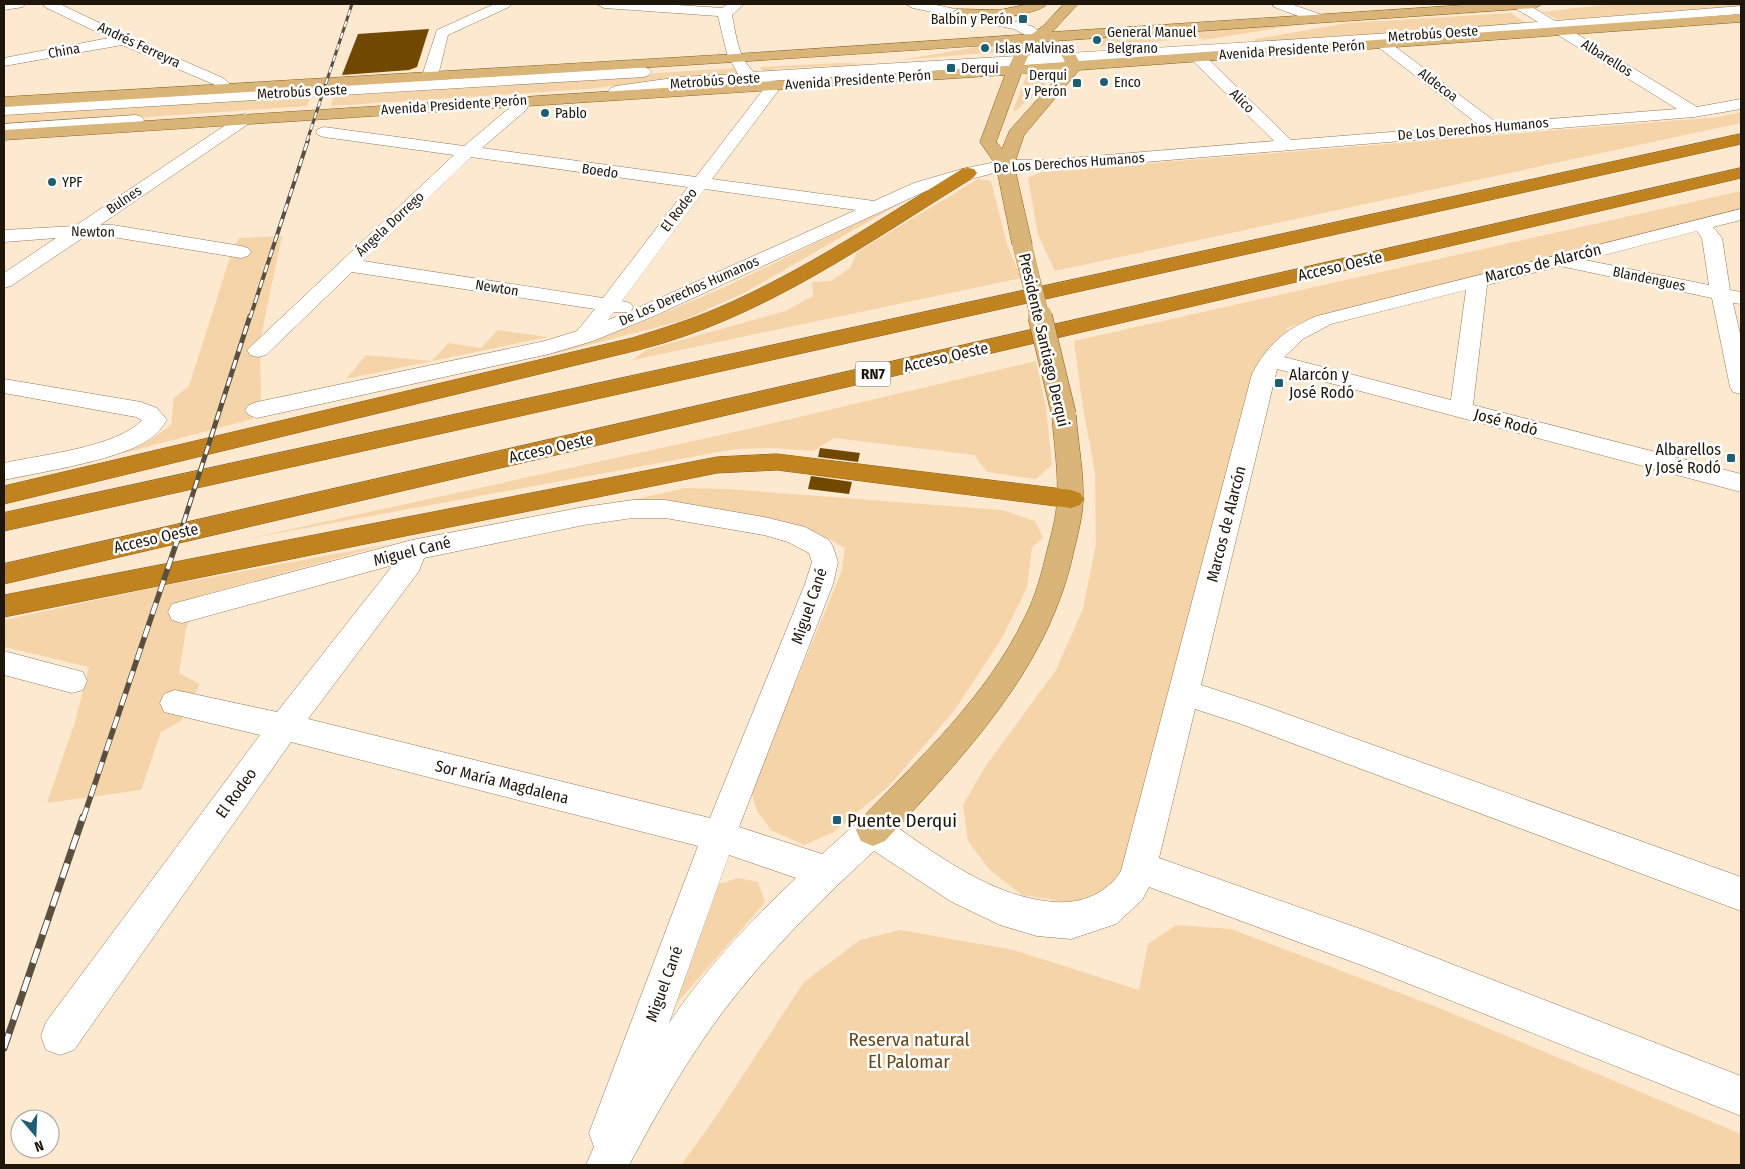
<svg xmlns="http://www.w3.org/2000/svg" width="1745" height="1169" font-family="'Fira Sans Condensed',sans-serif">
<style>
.green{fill:#f6d4a9}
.building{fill:#704801}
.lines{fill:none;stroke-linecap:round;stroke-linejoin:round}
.minor-casing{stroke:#907a5d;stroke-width:1}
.major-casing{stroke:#885d18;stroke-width:1}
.highway-casing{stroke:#885d18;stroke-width:1}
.minor{fill:#fff;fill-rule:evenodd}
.major{fill:#d9b579;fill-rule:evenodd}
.highway{fill:#c0831f;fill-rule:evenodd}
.rail-far4-casing{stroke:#5b4f40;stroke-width:3}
.rail-far3-casing{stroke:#5b4f40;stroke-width:4}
.rail-far2-casing{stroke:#5b4f40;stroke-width:5}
.rail-far1-casing{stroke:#5b4f40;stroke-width:5.5}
.rail-casing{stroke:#5b4f40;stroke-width:7}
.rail-far4{stroke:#fff;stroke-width:2;stroke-dasharray:6;stroke-linecap:butt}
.rail-far3{stroke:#fff;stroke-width:2.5;stroke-dasharray:8;stroke-linecap:butt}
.rail-far2{stroke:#fff;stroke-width:3;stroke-dasharray:9;stroke-linecap:butt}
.rail-far1{stroke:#fff;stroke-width:4;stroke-dasharray:12;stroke-linecap:butt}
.rail{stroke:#fff;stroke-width:5;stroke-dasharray:15;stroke-linecap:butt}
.major-bridge-far1-casing{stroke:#885d18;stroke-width:19;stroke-linecap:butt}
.major-bridge-casing{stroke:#885d18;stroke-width:25;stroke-linecap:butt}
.major-bridge-far1{stroke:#d9b579;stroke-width:19}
.major-bridge{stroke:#d9b579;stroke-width:24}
.poi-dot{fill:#1d5e73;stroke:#fff;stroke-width:2}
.labels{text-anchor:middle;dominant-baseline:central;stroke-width:5;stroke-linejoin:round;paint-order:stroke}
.far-poi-label{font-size:14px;fill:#1f160b;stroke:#fff;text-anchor:start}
.far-street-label{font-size:14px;fill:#1f160b;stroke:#fff}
.shield{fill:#fff;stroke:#625c54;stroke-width:1}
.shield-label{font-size:15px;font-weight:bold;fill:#1f160b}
.street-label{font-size:16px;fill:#1f160b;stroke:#fff}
.poi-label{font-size:16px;fill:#1f160b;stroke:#fff;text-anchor:start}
.near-poi-label{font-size:19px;fill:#1f160b;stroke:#fff;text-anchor:start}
.near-park-label{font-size:19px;fill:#67481b;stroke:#fff}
</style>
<rect width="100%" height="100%" fill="#fce9d0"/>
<!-- green -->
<g class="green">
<path d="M1611,4H1741V6L1559,20L1542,12Z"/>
<path d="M1511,13L1526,23L1467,29L1255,43V39L1348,23Z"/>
<path d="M1329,20L1203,40L1200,38L1099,46L1093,39Z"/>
<path d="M1004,45L999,52L901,60L982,46Z"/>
<path d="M843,63L865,64L774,69L775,74L763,75L760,67Z"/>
<path d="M736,68L738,76L647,82L588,89L331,106L334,94Z"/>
<path d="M1056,72L1058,73L1015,112L1013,110L1027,74Z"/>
<path d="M311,95L307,106L4,127V109Z"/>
<path d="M1741,112V123L1055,271L1038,235L1028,178L1041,172L1719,117Z"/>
<path d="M978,179L991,181L1007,244L1021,278L240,443H237L633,360L646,350L785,311L813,296L812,282L831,281L850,268L857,252Z"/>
<path d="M1741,191V208L1323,314L1285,329L1288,330L1260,359L1129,866L1115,887L1085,905L1022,895L990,870L968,841L963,805L985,767L1056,670L1083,609L1096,543L1095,472L1083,408L1074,341Z"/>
<path d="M896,204H899L744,293L681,321L542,357V356L632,326L723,288Z"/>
<path d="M282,236L260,341L261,406L252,419L120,454L149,441L171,425L174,398L189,386L231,254L239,238Z"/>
<path d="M498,330L548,337L346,379L366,355L432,361L448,343L481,348Z"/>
<path d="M1036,361L1046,408L1052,465L1036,479L987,472L974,455L834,438L813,451L772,448L735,449L246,539L757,427Z"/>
<path d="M685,488L727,489L1002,510L1035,521L1043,538L1032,547L1027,588L1002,638L954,711L889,786L832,833L804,845L771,830L757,811L751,791L841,573L845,548L831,540L754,517L632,500Z"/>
<path d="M389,544L199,596L186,629L179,673L200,684L181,721L161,732L141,790L47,803L75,722L89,667L4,647V620L152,588Z"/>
<path d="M738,878L758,882L765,902L677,1003L719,884Z"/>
<path d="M1176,925L1231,929L1442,1009L1741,1134V1165H681L715,1118L804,982L860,940L900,930L1014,950L1139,990L1148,944Z"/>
</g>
<!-- building -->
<g class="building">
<path d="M429,29L417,67L409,70L342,75L358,34Z"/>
<path d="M820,448L860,453L858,462L818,457Z"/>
<path d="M811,476L852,482L849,494L808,489Z"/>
</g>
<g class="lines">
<defs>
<g id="minor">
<path d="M4,4H25L23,7L4,10Z"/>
<path d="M43,4H60L129,37L223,78L234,88L229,92L429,80L422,76L437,30L494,4H511L509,7L448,35L438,76L432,80L644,67L649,69L652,72L649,75L644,77L4,115V105L224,92L213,84L122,45L4,66V58L109,38L45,7Z"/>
<path d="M597,4H662L722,8L728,4H744L732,15C736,35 738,58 754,72C1015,55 1277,43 1538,22L1513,7L1511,4H1527L1555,21L1741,6V14L1567,28L1697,107L1741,99V109L1694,117L1047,170H1005L926,191L654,316L593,341L549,354L257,418L249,415L245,410L249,405L257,402L545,341L577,331L595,309L352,272L266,355L258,357L250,355L247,350L454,155L324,137L318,135L316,132L318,129L324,127L464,146L513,105L517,98H529L531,101L526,110L482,148L696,177L762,91V85L758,86L748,82L680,87L616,96L611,94L608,91L611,88L616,86L680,77L738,74L727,54L718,16L604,8ZM1550,30L1677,109L1497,123L1389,42ZM1377,42L1378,47L1479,125L1291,140L1203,54ZM1191,55L1190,57L1192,60L1274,141L1047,160H1005L962,169L914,183L874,201L712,179L778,91L774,82L770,81ZM471,157L688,187L603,298L363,261ZM705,189L856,210L631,311L633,307L630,303L622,301ZM614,312H628L608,320Z"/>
<path d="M906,4H931L1018,22L1034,27L1044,37L1042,40L1037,41L1014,29L913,8Z"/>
<path d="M1272,4H1291L1322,15L1324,18L1322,21H1312L1274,7Z"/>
<path d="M245,114L251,116L253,119L251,122L100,225H113L241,246L248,248L251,252L248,256L241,258L113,237H84L11,286L4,288V273L56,238L4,242V230L75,226L239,116Z"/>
<path d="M136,115L142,117L144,120L142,123L4,134V124Z"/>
<path d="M1741,209V220L1713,227L1722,238L1730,290L1741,292V304L1733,303L1741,338V394L1733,392L1730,387L1712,298L1560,266L1487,285L1473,405L1741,474V492L1277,369L1201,685L1256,703L1741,877V911L1241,724L1195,709L1159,858L1369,932L1741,1076V1116L1369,968L1149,887L1142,900L1116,924L1071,939L1037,936L1000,925L952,902L874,851C820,901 767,953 722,1013C686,1061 657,1113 629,1165H586L594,1147L589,1133L698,846L291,742L74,1050L60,1055L46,1050L41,1036L46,1022L260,735L164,712L160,703L164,694L175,690L277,712L393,565L182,623L172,620L168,612L172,604L412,540L584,507L633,500H665L764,517L805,527L829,540L833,547L838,562L833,584L739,827L822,854L861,819L873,814C891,821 906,834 921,844C963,872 1006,899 1056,902C1082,904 1107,893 1121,871L1252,374C1268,344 1284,330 1317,316ZM1697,231L1702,238L1709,285L1585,260ZM1466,290L1451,400L1284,357L1303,339L1331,324ZM633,518H665L764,535L788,542L809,553L812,562L805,584L710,818L308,719L419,571L424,558L584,525ZM729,855L796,878C749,922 705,970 669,1023Z"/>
<path d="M4,379L141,402L157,408L167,420C163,425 160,431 155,435C129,459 40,472 4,480V463C40,455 118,447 142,420L136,417L4,393Z"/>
<path d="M4,651L83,672L87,681L83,690L72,693L4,675Z"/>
</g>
<g id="major">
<path d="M1029,4H1047C1036,17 961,25 950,13L957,9L999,10Z"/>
<path d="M1064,4H1078L1052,32L1479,4H1542L1535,8L1040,42L1032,48L1024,65L1065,62L1061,54L1063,51H1073L1079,61L1741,14V22L1079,70L1024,135L1014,165L1032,244L1029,248L1022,250L1015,248L1012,244L996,165L980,142L1005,75L4,140V130L1009,66L1020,43L735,62L4,107V97L735,54L1032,34L1043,26ZM1063,71L1010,130L1002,149L996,142L1021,74Z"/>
<path d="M1064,407L1072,410L1076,415C1078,444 1084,473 1083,502C1082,518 1078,534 1074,550C1049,669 964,755 885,841L873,846L861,841L856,830L861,819C920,758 986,697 1024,619C1036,596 1042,572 1048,547C1052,533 1056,517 1057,502C1059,473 1054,444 1052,415L1056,410Z"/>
</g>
<g id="highway">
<path d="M1741,134V144L4,531V513Z"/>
<path d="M968,168L974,169L977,173L974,177C867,243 762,319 638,350L4,504V486L632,338C661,329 690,320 718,308C804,271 882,218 962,169Z"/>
<path d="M1741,168V178L4,584V564Z"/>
<path d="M777,454L1071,490L1080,493L1084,499L1080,505L1071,508L777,470L717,473L4,617V595L717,457Z"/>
</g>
</defs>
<!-- minor casing -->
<use href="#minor" class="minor-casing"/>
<!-- major casing -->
<use href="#major" class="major-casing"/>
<!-- highway casing -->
<use href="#highway" class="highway-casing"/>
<!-- minor -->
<use href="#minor" class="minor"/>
<!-- major -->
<use href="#major" class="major"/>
<!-- highway -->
<use href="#highway" class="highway"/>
<defs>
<path id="rail-far4" d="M307,141L352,4"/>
<path id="rail-far3" d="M250,318L308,140"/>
<path id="rail-far2" d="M178,540L250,316"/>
<path id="rail-far1" d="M83,819L178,538"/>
<path id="rail" d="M4,1048L83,817"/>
</defs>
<!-- rail-far4 casing -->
<use href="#rail-far4" class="rail-far4-casing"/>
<!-- rail-far3 casing -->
<use href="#rail-far3" class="rail-far3-casing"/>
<!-- rail-far2 casing -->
<use href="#rail-far2" class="rail-far2-casing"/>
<!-- rail-far1 casing -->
<use href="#rail-far1" class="rail-far1-casing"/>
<!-- rail casing -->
<use href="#rail" class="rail-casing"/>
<!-- rail-far4 -->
<use href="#rail-far4" class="rail-far4"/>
<!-- rail-far3 -->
<use href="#rail-far3" class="rail-far3"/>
<!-- rail-far2 -->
<use href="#rail-far2" class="rail-far2"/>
<!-- rail-far1 -->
<use href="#rail-far1" class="rail-far1"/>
<!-- rail -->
<use href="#rail" class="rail"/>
<defs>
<path id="major-bridge-far1" d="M1022,244L1040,318"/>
<path id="major-bridge" d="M1040,316L1064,415"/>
</defs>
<!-- major-bridge-far1 casing -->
<use href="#major-bridge-far1" class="major-bridge-far1-casing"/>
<!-- major-bridge casing -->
<use href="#major-bridge" class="major-bridge-casing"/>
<!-- major-bridge-far1 -->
<use href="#major-bridge-far1" class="major-bridge-far1"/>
<!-- major-bridge -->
<use href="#major-bridge" class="major-bridge"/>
</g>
<!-- markers -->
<g class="poi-dot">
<rect x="1018" y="14" width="10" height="10" rx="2.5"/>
<circle cx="1097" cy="40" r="5"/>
<circle cx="985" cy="48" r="5"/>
<rect x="946" y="63" width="10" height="10" rx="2.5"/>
<circle cx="1104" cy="82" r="5"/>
<rect x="1072" y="78" width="10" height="10" rx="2.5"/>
<circle cx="545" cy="113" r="5"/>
<circle cx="52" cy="182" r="5"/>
<rect x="1274" y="378" width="10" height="10" rx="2.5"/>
<rect x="1726" y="453" width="10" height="10" rx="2.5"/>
<rect x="832" y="815" width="10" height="10" rx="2.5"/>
</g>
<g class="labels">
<!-- far-poi labels -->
<g class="far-poi-label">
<text x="1013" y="19" text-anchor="end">Balbín y Perón</text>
<text x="1107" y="32">General Manuel<tspan x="1107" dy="16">Belgrano</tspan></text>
<text x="995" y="48">Islas Malvinas</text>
<text x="961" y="68">Derqui</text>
<text x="1067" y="75" text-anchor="end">Derqui<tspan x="1067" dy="16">y Perón</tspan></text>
<text x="1114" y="82">Enco</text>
<text x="555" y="113">Pablo</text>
<text x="62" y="182">YPF</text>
</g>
<!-- far-street labels -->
<g class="far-street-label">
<text transform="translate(1433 34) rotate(-4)">Metrobús Oeste</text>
<text transform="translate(139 45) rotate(25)">Andrés Ferreyra</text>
<text transform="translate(1292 50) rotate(-4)">Avenida Presidente Perón</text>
<text transform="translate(64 51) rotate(-10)">China</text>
<text transform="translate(1607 58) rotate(32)">Albarellos</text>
<text transform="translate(858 80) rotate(-4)">Avenida Presidente Perón</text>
<text transform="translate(715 81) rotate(-4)">Metrobús Oeste</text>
<text transform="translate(1438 85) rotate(37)">Aldecoa</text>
<text transform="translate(302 92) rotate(-3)">Metrobús Oeste</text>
<text transform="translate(1242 101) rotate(45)">Alico</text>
<text transform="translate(454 105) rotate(-4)">Avenida Presidente Perón</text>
<text transform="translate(1473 129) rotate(-5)">De Los Derechos Humanos</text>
<text transform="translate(1069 163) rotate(-4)">De Los Derechos Humanos</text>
<text transform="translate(600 171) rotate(8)">Boedo</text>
<text transform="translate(124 200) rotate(-34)">Bulnes</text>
<text transform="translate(679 210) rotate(-53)">El Rodeo</text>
<text transform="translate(390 224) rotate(-43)">Ángela Dorrego</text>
<text transform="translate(93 232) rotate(1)">Newton</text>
<text transform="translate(1649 279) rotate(12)">Blandengues</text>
<text transform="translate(497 288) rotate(9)">Newton</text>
<text transform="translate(689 291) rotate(-24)">De Los Derechos Humanos</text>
</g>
<!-- shield labels -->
<rect class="shield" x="855.5" y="361.5" width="35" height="25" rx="4"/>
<g class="shield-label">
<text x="873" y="374">RN7</text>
</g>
<!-- street labels -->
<g class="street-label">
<text transform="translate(1543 263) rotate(-14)">Marcos de Alarcón</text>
<text transform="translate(1340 266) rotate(-13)">Acceso Oeste</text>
<text transform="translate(1044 340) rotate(77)">Presidente Santiago Derqui</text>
<text transform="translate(946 357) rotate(-13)">Acceso Oeste</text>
<text transform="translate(1506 422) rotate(15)">José Rodó</text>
<text transform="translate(551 448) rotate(-13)">Acceso Oeste</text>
<text transform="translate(1226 524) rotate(-76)">Marcos de Alarcón</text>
<text transform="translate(156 538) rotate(-13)">Acceso Oeste</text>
<text transform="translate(412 551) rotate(-14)">Miguel Cané</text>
<text transform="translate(809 606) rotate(-71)">Miguel Cané</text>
<text transform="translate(502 782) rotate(14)">Sor María Magdalena</text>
<text transform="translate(236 793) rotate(-54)">El Rodeo</text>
<text transform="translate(664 984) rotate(-70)">Miguel Cané</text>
</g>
<!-- poi labels -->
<g class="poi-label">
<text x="1289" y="374">Alarcón y<tspan x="1289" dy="18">José Rodó</tspan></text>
<text x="1721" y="449" text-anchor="end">Albarellos<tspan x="1721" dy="18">y José Rodó</tspan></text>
</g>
<!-- near-poi labels -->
<g class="near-poi-label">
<text x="847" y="820">Puente Derqui</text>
</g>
<!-- near-park labels -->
<g class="near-park-label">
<text x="909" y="1039">Reserva natural<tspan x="909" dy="22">El Palomar</tspan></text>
</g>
</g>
<!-- border -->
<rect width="1745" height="1169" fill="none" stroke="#1f160b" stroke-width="10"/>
<!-- north arrow -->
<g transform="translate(35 1134) rotate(161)"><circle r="24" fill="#ffffff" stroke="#a5a29d"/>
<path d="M0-4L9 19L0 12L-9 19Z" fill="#1d5e73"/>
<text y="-8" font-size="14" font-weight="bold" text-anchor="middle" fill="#1f160b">N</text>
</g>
</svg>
